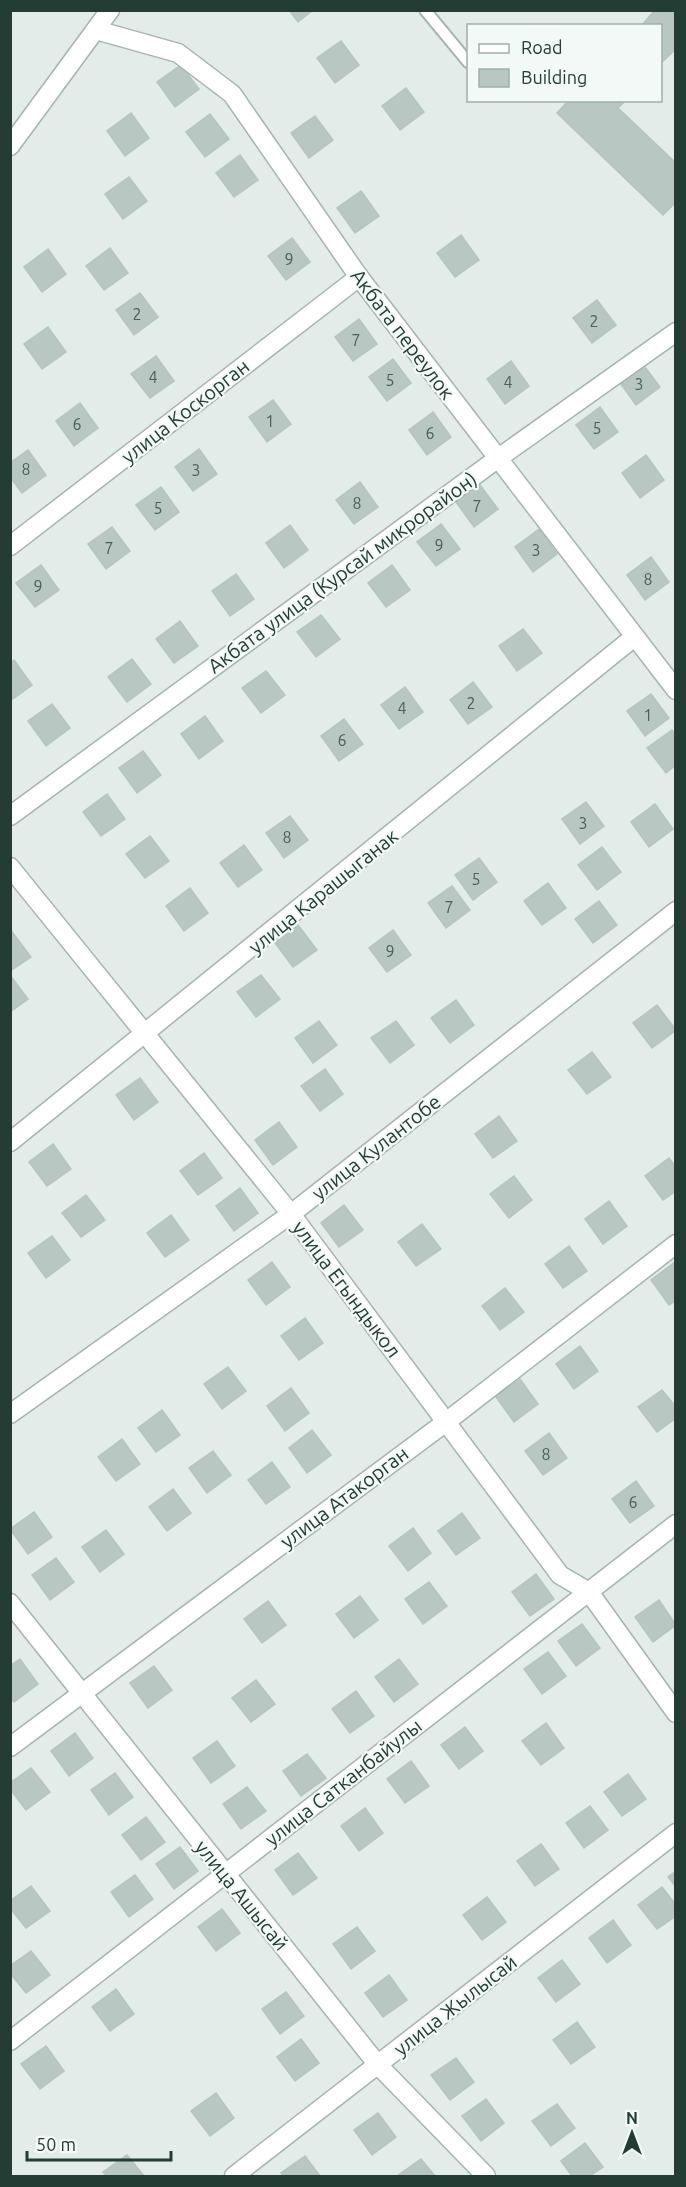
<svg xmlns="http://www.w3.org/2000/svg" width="686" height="2187" font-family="Ubuntu,sans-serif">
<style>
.building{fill:#b8c7c1;stroke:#b5c6be;stroke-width:1.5}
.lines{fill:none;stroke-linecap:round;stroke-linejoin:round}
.service-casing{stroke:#a6b4af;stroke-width:14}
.minor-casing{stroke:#a6b4af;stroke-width:21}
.service{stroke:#fff;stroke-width:10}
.minor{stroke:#fff;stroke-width:18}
.labels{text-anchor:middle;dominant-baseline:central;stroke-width:4.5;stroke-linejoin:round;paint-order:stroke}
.number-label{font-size:16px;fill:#486058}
.street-label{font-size:20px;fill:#233d35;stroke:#f3f9f6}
</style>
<rect width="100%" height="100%" fill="#e3ece8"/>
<!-- building -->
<g class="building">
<path d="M289,10H313L298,22Z"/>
<path d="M655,10H676V49L660,64V26H641Z"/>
<path d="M341,41L359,65L335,83L317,58Z"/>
<path d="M181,65L199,89L175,107L157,82Z"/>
<path d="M406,88L424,112L400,130L382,106Z"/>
<path d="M569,100H626L618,108L676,163V202L663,215L557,113Z"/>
<path d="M131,113L149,138L125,156L107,131Z"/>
<path d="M210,114L229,139L205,157L186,132Z"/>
<path d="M315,116L333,140L309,158L291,133Z"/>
<path d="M240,155L258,180L234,197L216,173Z"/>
<path d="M129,177L147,201L123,219L105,194Z"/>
<path d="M361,191L379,216L355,233L337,208Z"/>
<path d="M461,235L479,260L455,277L437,253Z"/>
<path d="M292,238L310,262L286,280L268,256Z"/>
<path d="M110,248L128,273L104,290L86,266Z"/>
<path d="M48,249L66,274L42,292L24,267Z"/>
<path d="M140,293L158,317L134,335L116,310Z"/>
<path d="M597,300L616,325L592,343L573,318Z"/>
<path d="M359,319L377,344L353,361L335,337Z"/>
<path d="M48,327L66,352L42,369L24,344Z"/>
<path d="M156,356L174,381L150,398L131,374Z"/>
<path d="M393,359L411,383L387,401L369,377Z"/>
<path d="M511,361L529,386L505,404L487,379Z"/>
<path d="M642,363L660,387L636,405L618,380Z"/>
<path d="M273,400L291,424L267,442L249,417Z"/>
<path d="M80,403L98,428L74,446L56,421Z"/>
<path d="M600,407L618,432L594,449L576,425Z"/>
<path d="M433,412L451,437L427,455L409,430Z"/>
<path d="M199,449L217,474L193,491L175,467Z"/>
<path d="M28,450L46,475L22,493L10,477V463Z"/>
<path d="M646,455L664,480L640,498L622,473Z"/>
<path d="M360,482L378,507L354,524L336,500Z"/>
<path d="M480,485L498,509L474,527L456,502Z"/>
<path d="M161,487L179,512L155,530L136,505Z"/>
<path d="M441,524L460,549L436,566L417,542Z"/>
<path d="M290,525L308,550L284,568L266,543Z"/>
<path d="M112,527L130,551L106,569L88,544Z"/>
<path d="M539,529L557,554L533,572L515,547Z"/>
<path d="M651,557L669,582L645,600L627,575Z"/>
<path d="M41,565L59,590L35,607L16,583Z"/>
<path d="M392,565L410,590L386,607L368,583Z"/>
<path d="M236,574L254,599L230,616L212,591Z"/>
<path d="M321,615L340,639L316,657L297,632Z"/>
<path d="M180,621L198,646L174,663L156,639Z"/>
<path d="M523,629L542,653L517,671L499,646Z"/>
<path d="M132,659L151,684L127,702L108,677Z"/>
<path d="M14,660L32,685L10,701V663Z"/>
<path d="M266,671L285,695L261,713L242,688Z"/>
<path d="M473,682L492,707L468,724L450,700Z"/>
<path d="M405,687L423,712L399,729L381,705Z"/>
<path d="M651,694L669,718L645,736L627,711Z"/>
<path d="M52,704L70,728L46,746L28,721Z"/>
<path d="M205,716L223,741L199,759L181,734Z"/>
<path d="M344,719L363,744L339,761L321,736Z"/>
<path d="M672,730L676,736V765L666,773L647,748Z"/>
<path d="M143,751L161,775L137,793L119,768Z"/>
<path d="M107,794L125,819L101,836L83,812Z"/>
<path d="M586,802L604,826L580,844L562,819Z"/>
<path d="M655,804L673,829L649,847L631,822Z"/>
<path d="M290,816L308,840L284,858L266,833Z"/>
<path d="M150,836L169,861L145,878L126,854Z"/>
<path d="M244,845L262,870L238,887L220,863Z"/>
<path d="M602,847L621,872L597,890L578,865Z"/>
<path d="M479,858L497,882L473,900L455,875Z"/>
<path d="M548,883L566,908L542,925L524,901Z"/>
<path d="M452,886L470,910L446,928L428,903Z"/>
<path d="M190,888L208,913L184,931L166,906Z"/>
<path d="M599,901L617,925L593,943L575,919Z"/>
<path d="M298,925L317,950L293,967L275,943Z"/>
<path d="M10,929L31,957L10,971Z"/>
<path d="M393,930L411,955L387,972L369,948Z"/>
<path d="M10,975L28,999L10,1012Z"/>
<path d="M261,975L280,999L256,1017L237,992Z"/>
<path d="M456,1000L474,1025L450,1043L431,1018Z"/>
<path d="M657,1005L676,1030L652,1048L633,1023Z"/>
<path d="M319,1021L337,1045L313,1063L295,1038Z"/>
<path d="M396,1021L414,1045L390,1063L371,1038Z"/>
<path d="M592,1052L611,1077L587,1094L568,1070Z"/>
<path d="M325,1069L343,1094L320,1111L301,1086Z"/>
<path d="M140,1078L158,1102L134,1120L116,1095Z"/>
<path d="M499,1116L517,1141L493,1158L475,1134Z"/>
<path d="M279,1122L297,1147L273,1165L255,1140Z"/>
<path d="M53,1144L71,1169L47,1186L29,1162Z"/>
<path d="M204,1153L222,1178L198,1195L180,1171Z"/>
<path d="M669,1158L676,1167V1191L663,1200L645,1176Z"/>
<path d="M514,1176L532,1200L509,1218L490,1194Z"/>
<path d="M240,1188L258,1213L234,1231L216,1206Z"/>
<path d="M86,1195L105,1220L81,1237L62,1213Z"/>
<path d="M609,1201L627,1226L603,1244L585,1219Z"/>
<path d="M344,1205L363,1230L339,1247L321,1223Z"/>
<path d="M171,1215L189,1240L165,1257L147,1233Z"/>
<path d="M422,1224L441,1249L416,1266L398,1242Z"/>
<path d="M52,1236L70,1260L46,1278L28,1253Z"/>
<path d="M569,1246L587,1271L563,1288L545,1264Z"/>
<path d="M272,1262L290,1287L266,1305L248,1280Z"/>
<path d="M675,1262L676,1300L669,1305L651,1280Z"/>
<path d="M505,1288L524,1312L500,1330L482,1306Z"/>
<path d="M305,1318L323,1343L299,1360L281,1336Z"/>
<path d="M580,1346L598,1371L574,1389L556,1364Z"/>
<path d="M228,1367L246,1391L222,1409L204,1384Z"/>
<path d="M520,1379L538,1404L514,1422L496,1397Z"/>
<path d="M291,1388L309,1413L285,1431L267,1406Z"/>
<path d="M662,1390L676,1407V1418L657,1432L638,1407Z"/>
<path d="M162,1410L180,1435L156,1452L138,1428Z"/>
<path d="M312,1430L331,1455L307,1473L289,1448Z"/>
<path d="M549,1433L567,1458L543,1475L525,1451Z"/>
<path d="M122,1439L140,1464L116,1481L98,1457Z"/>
<path d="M213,1451L231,1475L207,1493L189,1468Z"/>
<path d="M272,1462L290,1487L266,1504L248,1480Z"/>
<path d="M636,1481L654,1506L630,1523L612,1499Z"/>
<path d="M173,1489L191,1513L167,1531L149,1507Z"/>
<path d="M34,1512L52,1537L28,1554L10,1529Z"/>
<path d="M462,1513L480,1538L456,1555L438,1531Z"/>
<path d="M413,1528L431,1553L408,1571L389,1546Z"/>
<path d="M106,1530L124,1554L100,1572L82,1547Z"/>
<path d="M56,1558L74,1582L50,1600L32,1575Z"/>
<path d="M536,1574L554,1599L530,1616L512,1592Z"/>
<path d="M429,1582L447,1606L423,1624L405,1599Z"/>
<path d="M360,1596L378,1620L354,1638L336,1614Z"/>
<path d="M659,1600L676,1625L653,1642L635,1617Z"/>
<path d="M268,1601L286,1625L262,1643L244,1619Z"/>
<path d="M582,1624L600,1648L576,1666L558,1641Z"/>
<path d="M548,1652L566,1676L542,1694L524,1669Z"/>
<path d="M20,1659L38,1684L14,1702L10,1697V1666Z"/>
<path d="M399,1659L418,1684L394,1702L375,1677Z"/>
<path d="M154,1666L172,1690L148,1708L130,1683Z"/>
<path d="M256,1680L275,1704L251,1722L232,1698Z"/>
<path d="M356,1691L374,1716L350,1733L332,1709Z"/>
<path d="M546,1723L564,1748L541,1765L522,1741Z"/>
<path d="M465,1727L483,1751L459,1769L441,1745Z"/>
<path d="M75,1733L93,1758L69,1776L51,1751Z"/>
<path d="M217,1741L235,1766L211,1783L193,1758Z"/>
<path d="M307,1754L326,1778L301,1796L283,1771Z"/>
<path d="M411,1761L429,1786L405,1803L387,1779Z"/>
<path d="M31,1768L50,1792L26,1810L10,1789V1783Z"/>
<path d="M115,1773L133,1797L109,1815L91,1790Z"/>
<path d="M628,1774L646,1799L622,1816L604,1792Z"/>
<path d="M247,1787L266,1811L241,1829L223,1804Z"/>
<path d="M590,1806L608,1830L584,1848L566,1823Z"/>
<path d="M365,1808L383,1833L359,1851L341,1826Z"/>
<path d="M146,1817L165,1842L141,1860L122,1835Z"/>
<path d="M541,1844L559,1869L535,1886L517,1861Z"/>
<path d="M180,1847L198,1871L174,1889L156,1864Z"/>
<path d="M298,1853L317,1878L293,1895L275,1870Z"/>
<path d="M676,1871V1887L668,1877Z"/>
<path d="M135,1875L153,1899L129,1917L111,1892Z"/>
<path d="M31,1886L50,1911L26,1928L10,1908V1901Z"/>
<path d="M662,1887L676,1905V1916L657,1929L638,1905Z"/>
<path d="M487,1897L506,1922L482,1940L463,1915Z"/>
<path d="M222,1909L240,1933L216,1951L198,1927Z"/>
<path d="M613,1920L631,1945L607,1963L589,1938Z"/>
<path d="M357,1927L375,1951L351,1969L333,1944Z"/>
<path d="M31,1951L50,1975L26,1993L10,1973V1966Z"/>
<path d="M562,1960L580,1984L556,2002L538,1978Z"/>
<path d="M389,1975L407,2000L383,2017L365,1993Z"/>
<path d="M116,1989L134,2014L110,2031L92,2007Z"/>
<path d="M286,1992L304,2016L280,2034L262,2009Z"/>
<path d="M577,2022L595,2047L571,2064L553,2040Z"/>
<path d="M301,2039L319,2063L295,2081L277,2057Z"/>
<path d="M46,2046L64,2071L40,2089L21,2064Z"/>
<path d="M456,2058L474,2082L450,2100L431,2075Z"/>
<path d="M216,2093L234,2118L210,2136L191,2111Z"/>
<path d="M486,2099L504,2123L481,2141L462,2116Z"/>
<path d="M557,2104L575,2128L551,2146L532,2121Z"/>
<path d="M378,2113L396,2137L372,2155L354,2130Z"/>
<path d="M585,2143L603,2167L590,2176H572L561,2161Z"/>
<path d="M127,2155L144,2176H107L103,2172Z"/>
<path d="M305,2156L320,2176H283L281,2173Z"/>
<path d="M421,2159L435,2176H397Z"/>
</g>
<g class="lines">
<defs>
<path id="service" d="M425,10L468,62"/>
<g id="minor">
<path d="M96,30L178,53L232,94L359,277L676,690"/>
<path d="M10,146L110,10"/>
<path d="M10,546L359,277"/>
<path d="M10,816L497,459L676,332"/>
<path d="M10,867L291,1214L560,1575L589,1592L676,1713"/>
<path d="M10,1142L633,638"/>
<path d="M10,1414L291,1214L676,911"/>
<path d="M10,1603L378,2065L486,2176"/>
<path d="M10,1747L446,1422L676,1244"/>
<path d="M10,2041L676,1524"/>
<path d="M234,2176L676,1833"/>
</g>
</defs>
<!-- service casing -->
<use href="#service" class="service-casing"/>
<!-- minor casing -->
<use href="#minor" class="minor-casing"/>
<!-- service -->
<use href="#service" class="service"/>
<!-- minor -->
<use href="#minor" class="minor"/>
</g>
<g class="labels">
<!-- number labels -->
<g class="number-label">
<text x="289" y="259">9</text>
<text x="137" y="314">2</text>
<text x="594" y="321">2</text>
<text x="356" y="340">7</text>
<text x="153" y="377">4</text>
<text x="390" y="380">5</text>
<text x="508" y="382">4</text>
<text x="639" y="384">3</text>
<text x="270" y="421">1</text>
<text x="77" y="424">6</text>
<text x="597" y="428">5</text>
<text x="430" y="433">6</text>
<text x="26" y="469">8</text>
<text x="196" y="470">3</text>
<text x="357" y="503">8</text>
<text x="477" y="506">7</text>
<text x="158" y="508">5</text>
<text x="439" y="545">9</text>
<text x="109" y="548">7</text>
<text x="536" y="550">3</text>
<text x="648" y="579">8</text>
<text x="38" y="586">9</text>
<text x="471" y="703">2</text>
<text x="402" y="708">4</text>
<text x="648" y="715">1</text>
<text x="342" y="740">6</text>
<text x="583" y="823">3</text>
<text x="287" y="837">8</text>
<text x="476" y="879">5</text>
<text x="449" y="907">7</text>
<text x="390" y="951">9</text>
<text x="546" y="1454">8</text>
<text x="633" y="1502">6</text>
</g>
<!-- street labels -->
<g class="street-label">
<text transform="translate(403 334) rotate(53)">Акбата переулок</text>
<text transform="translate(185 411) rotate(-38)">улица Коскорган</text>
<text transform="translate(342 572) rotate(-36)">Акбата улица (Курсай микрорайон)</text>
<text transform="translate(323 891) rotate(-39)">улица Карашыганак</text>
<text transform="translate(376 1147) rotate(-38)">улица Кулантобе</text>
<text transform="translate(347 1289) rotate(53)">улица Егындыкол</text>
<text transform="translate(344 1497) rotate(-37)">улица Атакорган</text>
<text transform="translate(343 1782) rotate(-38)">улица Сатканбайулы</text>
<text transform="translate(242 1895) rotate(51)">улица Ашысай</text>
<text transform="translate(455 2005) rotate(-38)">улица Жылысай</text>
</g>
</g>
<!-- border -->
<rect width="686" height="2187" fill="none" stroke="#233d35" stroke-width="24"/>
<!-- legend -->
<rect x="467" y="24" width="195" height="78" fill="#f3f9f6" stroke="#a0aea9" stroke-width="1.5"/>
<rect x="479" y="44" width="30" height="9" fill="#ffffff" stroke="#a0aea9" stroke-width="1.5"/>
<text x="521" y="54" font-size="18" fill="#233d35">Road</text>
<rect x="479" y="69" width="30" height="18" fill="#b8c7c1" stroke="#a0aea9" stroke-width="1.5"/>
<text x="521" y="84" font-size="18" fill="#233d35">Building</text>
<!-- north arrow -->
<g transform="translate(632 2133)" stroke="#f3f9f6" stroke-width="4.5" paint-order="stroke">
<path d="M0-4.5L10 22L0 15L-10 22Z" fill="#233d35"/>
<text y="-9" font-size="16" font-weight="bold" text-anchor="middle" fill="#233d35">N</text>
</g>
<!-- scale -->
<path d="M27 2151v9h144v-9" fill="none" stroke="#233d35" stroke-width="3"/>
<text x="36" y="2151" font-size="18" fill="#233d35" stroke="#f3f9f6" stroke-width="4.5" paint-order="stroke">50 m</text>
</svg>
